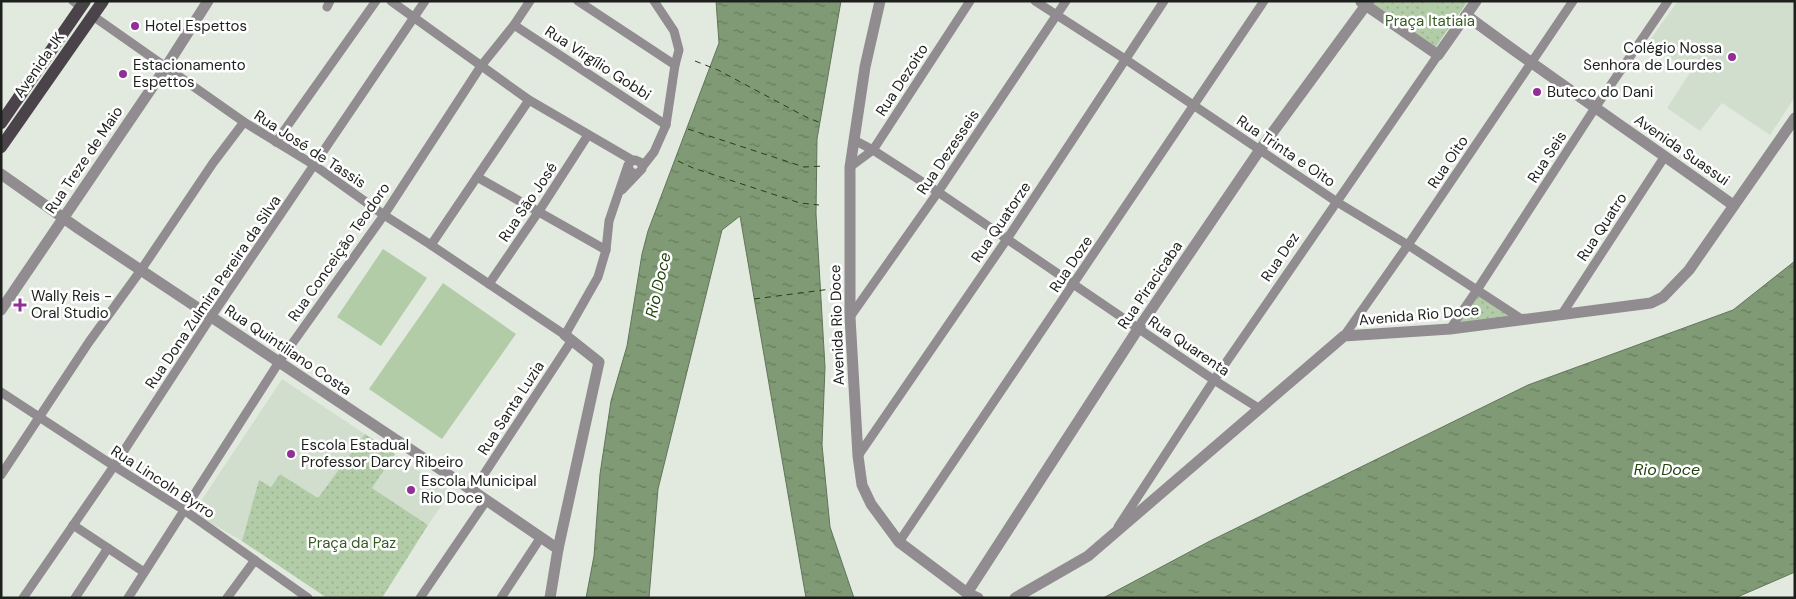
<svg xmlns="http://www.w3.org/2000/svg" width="1796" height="599" font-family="'DM Sans',sans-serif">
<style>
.built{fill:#d2decd}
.park{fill:url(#park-dots)}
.pitch{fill:#b2cca7}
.water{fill:url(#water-ripples);stroke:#62755a}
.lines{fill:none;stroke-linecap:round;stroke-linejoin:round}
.ferry{stroke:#20440b;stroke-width:1;stroke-dasharray:6 5;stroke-linecap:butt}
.minor{stroke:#908c90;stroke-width:9}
.tertiary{stroke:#908c90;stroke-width:11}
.primary{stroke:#4a444a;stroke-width:12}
.poi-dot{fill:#922f96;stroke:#fff;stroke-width:2}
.labels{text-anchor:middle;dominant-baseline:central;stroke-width:5;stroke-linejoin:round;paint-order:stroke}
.park-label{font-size:15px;fill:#355a23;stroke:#fff}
.poi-label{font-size:15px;fill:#1d201c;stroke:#fff;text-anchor:start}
.street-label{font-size:15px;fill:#1d201c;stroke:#fff}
.water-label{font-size:16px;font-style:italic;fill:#20440b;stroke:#fff}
</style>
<defs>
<pattern id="park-dots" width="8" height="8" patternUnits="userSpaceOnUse" patternTransform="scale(1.25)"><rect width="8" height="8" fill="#b2cca7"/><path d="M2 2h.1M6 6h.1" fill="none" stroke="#99af8f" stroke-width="1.8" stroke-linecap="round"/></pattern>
<pattern id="water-ripples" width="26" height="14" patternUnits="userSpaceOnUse" patternTransform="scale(1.25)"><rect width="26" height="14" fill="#7f9a74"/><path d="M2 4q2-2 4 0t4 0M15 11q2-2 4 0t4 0" fill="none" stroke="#677d5e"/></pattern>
</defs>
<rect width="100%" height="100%" fill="#e2eadf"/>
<!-- built -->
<g class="built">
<path d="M1678,1H1795V97L1770,135L1722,103L1700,131L1667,108L1691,71L1647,44Z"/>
<path d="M282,379L365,434L318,498L280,474L271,487L259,481L242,541L193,513Z"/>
<path d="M395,455L451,492L428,525L372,488Z"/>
</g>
<!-- park -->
<g class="park">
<path d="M1375,1H1468L1435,48L1373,5Z"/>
<path d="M1477,290L1523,320L1450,329Z"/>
<path d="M365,434L395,454L372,488L428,525L382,598H327L242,541L259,480L271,487L280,474L318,498Z"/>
</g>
<!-- pitch -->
<g class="pitch">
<path d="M1423,1H1437L1440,35L1433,36L1428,13L1424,11Z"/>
<path d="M383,249L427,278L381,346L337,317Z"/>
<path d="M443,283L516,334L442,439L369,389Z"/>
</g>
<!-- water -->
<g class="water">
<path d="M716,1H841L817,139L816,214L825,367L822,445L830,527L854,598H806L740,216L722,230L658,489L649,598H586L594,556L600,474L611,401L627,346L642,254L648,231L719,43Z"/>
<path d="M1795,261V572L1735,598H1103L1210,541L1528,385L1733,310Z"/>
</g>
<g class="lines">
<!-- ferry -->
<g class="ferry">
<path d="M695,61L718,70L806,117L821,123"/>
<path d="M688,129L804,167L824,166"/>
<path d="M678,161L693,168L800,203L819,205"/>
<path d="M754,299L831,289"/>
</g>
<!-- minor -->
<g class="minor">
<path d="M73,1L81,7"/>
<path d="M391,1L529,100L632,160"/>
<path d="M578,1L675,65"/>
<path d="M1035,1L1125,59L1337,202L1408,245L1523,320"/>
<path d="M327,7L330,1"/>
<path d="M93,16L244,122L314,165L384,215L431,245L565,335L598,277L606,250L609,221L628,165"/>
<path d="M514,25L666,125"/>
<path d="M854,140L873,150L938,192L1214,380L1260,409"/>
<path d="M276,142L376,1"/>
<path d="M643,166L654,152L666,125L675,65L679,50L674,31L654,1"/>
<path d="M850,167L873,150L970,1"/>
<path d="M477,177L606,250"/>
<path d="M622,190L642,169V163L635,160L630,162L628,167L631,172L636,174"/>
<path d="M431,245L529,100"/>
<path d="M489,284L539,211L588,135"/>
<path d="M1562,314L1665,156"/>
<path d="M850,317L938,192L1066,1"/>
<path d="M1450,329L1477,290L1595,108L1668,1"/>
<path d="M1344,336L1408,245L1573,1"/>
<path d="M1,392L114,466L184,510L308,598"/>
<path d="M858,456L1007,239L1164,1"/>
<path d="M1,475L89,342L141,270L213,163L244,122"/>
<path d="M473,491L572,340"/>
<path d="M73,525L144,572"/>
<path d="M1118,527L1214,380L1438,55"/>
<path d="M899,542L1264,1"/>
<path d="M23,598L114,466L211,317L425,1"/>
<path d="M75,598L108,548"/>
<path d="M128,598L279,362L384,215L481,66L514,25L530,1"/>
<path d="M227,598L255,560"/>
<path d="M420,598L486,501"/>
<path d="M501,598L541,537"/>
</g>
<!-- tertiary -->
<g class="tertiary">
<path d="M880,1L865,67L850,167V317L858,456L862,485L871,504L899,542L967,593L978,598"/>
<path d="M1361,2L1438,55L1476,1"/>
<path d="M1466,15C1554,81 1645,141 1733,205"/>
<path d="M1,174L79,229L473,491L558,549"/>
<path d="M1,310L166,67L208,1"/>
<path d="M967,593L1138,329L1259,151L1369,1"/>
<path d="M550,598L558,549L599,362L565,335"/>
<path d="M1015,598L1088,556L1344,336L1450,329L1651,303L1663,297L1689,270L1795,118"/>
</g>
<!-- primary -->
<g class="primary">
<path d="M1,123L85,1"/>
<path d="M1,147L103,1"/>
</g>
</g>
<!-- markers -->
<g class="poi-dot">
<circle cx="135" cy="26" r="5"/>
<circle cx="1732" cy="57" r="5"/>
<circle cx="123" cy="74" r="5"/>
<circle cx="1537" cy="92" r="5"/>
<path d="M17.5 297.5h5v5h5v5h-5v5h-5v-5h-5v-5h5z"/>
<circle cx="291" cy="454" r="5"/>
<circle cx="411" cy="490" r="5"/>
</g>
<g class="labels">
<!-- park labels -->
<g class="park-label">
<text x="1430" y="21">Praça Itatiaia</text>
<text x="352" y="543">Praça da Paz</text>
</g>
<!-- poi labels -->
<g class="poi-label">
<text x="145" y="26">Hotel Espettos</text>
<text x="1722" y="48" text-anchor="end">Colégio Nossa<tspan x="1722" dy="17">Senhora de Lourdes</tspan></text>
<text x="133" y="65">Estacionamento<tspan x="133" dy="17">Espettos</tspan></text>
<text x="1547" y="92">Buteco do Dani</text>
<text x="31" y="296">Wally Reis -<tspan x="31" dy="17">Oral Studio</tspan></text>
<text x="301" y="445">Escola Estadual<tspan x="301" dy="17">Professor Darcy Ribeiro</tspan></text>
<text x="421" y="481">Escola Municipal<tspan x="421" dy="17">Rio Doce</tspan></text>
</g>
<!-- street labels -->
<g class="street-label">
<text transform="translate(598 63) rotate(33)">Rua Virgílio Gobbi</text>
<text transform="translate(39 65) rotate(-55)">Avenida JK</text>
<text transform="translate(902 80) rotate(-57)">Rua Dezoito</text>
<text transform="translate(310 149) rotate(33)">Rua José de Tassis</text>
<text transform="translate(1682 150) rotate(35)">Avenida Suassui</text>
<text transform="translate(1286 151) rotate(34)">Rua Trinta e Oito</text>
<text transform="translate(948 152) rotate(-56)">Rua Dezesseis</text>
<text transform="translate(1547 157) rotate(-57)">Rua Seis</text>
<text transform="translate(84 160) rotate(-56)">Rua Treze de Maio</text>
<text transform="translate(1448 162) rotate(-56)">Rua Oito</text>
<text transform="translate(528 202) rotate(-56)">Rua São José</text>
<text transform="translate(1001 222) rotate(-56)">Rua Quatorze</text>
<text transform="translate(1602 227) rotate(-57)">Rua Quatro</text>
<text transform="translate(339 252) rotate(-55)">Rua Conceição Teodoro</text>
<text transform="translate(1280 257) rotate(-56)">Rua Dez</text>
<text transform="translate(1071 264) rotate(-56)">Rua Doze</text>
<text transform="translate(1150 285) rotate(-56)">Rua Piracicaba</text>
<text transform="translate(213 292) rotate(-56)">Rua Dona Zulmira Pereira da Silva</text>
<text transform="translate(1419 315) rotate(-5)">Avenida Rio Doce</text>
<text transform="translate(837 325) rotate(-92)">Avenida Rio Doce</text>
<text transform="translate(1189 346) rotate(34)">Rua Quarenta</text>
<text transform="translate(288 350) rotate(34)">Rua Quintiliano Costa</text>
<text transform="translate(511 408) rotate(-57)">Rua Santa Luzia</text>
<text transform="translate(163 482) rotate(33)">Rua Lincoln Byrro</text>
</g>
<!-- water labels -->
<g class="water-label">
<text transform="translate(658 285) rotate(-77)">Rio Doce</text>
<text x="1667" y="469">Rio Doce</text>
</g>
</g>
<!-- border -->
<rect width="1796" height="599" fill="none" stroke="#1d201c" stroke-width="5"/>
</svg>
